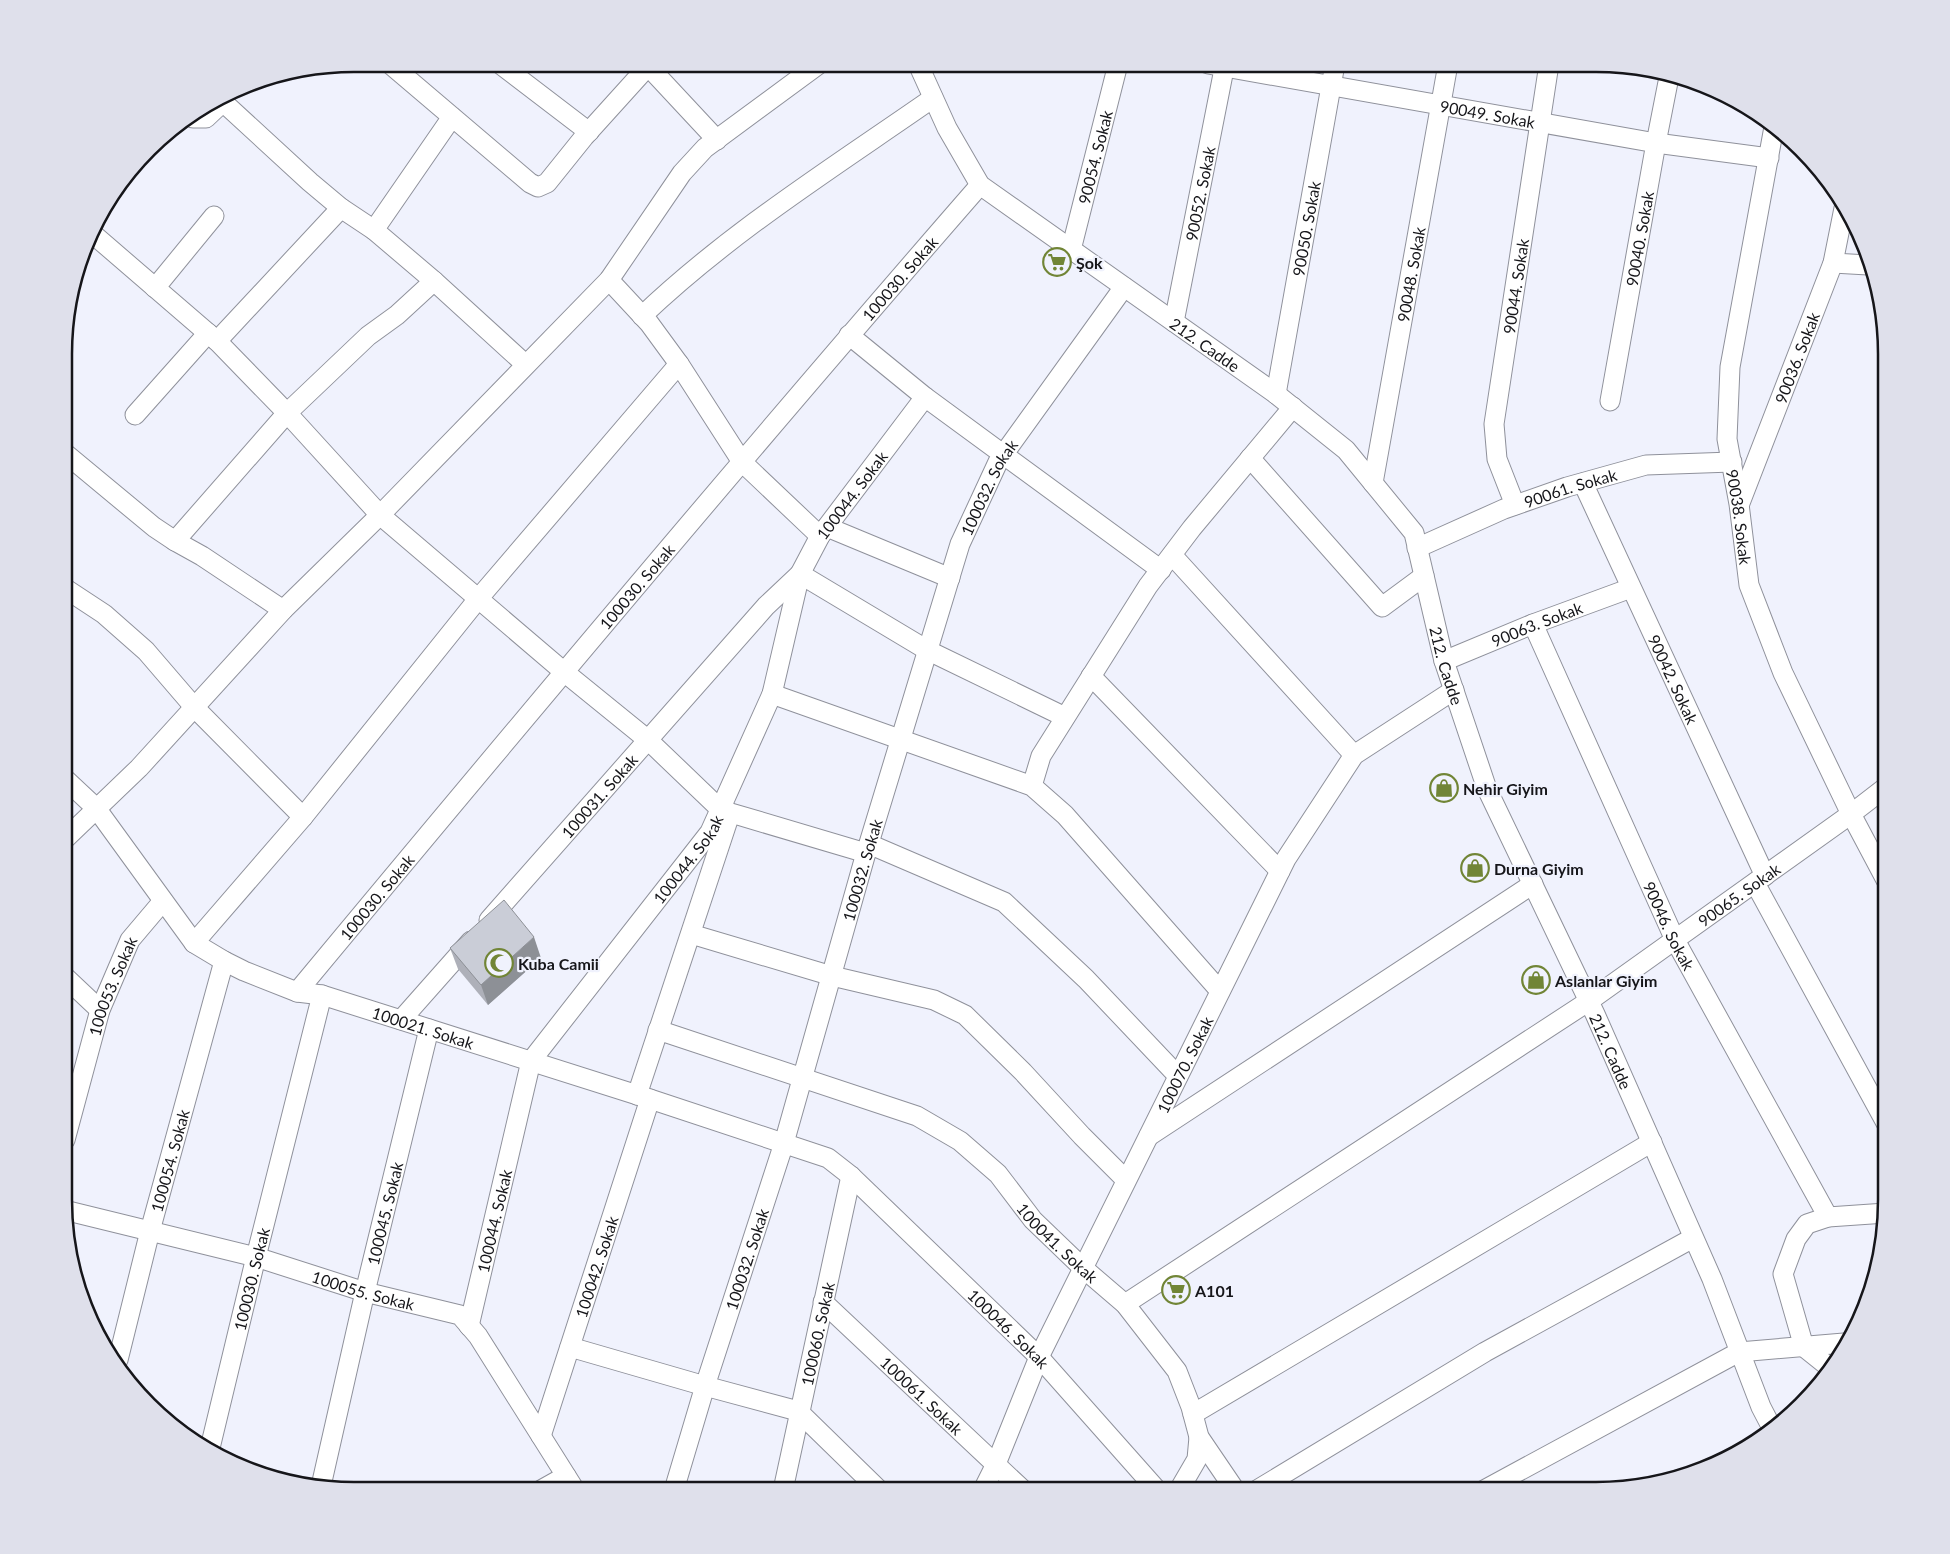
<svg xmlns="http://www.w3.org/2000/svg" width="1950" height="1554" font-family="Lato,sans-serif">
<style>
.lines{fill:none;stroke-linecap:round;stroke-linejoin:round}
.minor-casing{stroke:#8f919b;stroke-width:21}
.minor{stroke:#fff;stroke-width:19}
.wall{fill:#aeb0b9}
.shaded-wall{fill:#8d9096}
.building{fill:#cacdd7;stroke:#8d9096}
.labels{text-anchor:middle;dominant-baseline:central;stroke-width:4.5;stroke-linejoin:round;paint-order:stroke}
.street-label{font-size:16px;fill:#16161a;stroke:#f0f2fd}
.poi-label{font-size:16px;font-weight:bold;fill:#16161a;stroke:#f0f2fd;text-anchor:start}
.rim{fill:none;stroke:#16161a;stroke-width:2.5}
</style>
<rect width="100%" height="100%" fill="#f0f2fd"/>
<g class="lines">
<defs>
<g id="minor">
<path d="M390,64L530,183L538,187L547,183L584,137L650,64"/>
<path d="M500,64L589,132"/>
<path id="s1" d="M918,64L947,128L980,185L1276,394L1346,450L1414,533L1444,661L1487,789L1595,1014L1712,1279L1761,1407L1773,1430"/>
<path id="s2" d="M1208,64L1656,143L1769,158"/>
<path d="M648,66L717,140"/>
<path d="M223,102L310,182L341,208L374,230L434,281L525,364"/>
<path d="M193,118H206L225,100"/>
<path id="s3" d="M1774,127L1730,367L1727,439L1739,504L1749,585L1783,673L1851,814L1886,880"/>
<path d="M374,230L452,117"/>
<path d="M94,235L217,341L287,413L380,515L563,671L648,740L720,809L731,813L866,853"/>
<path id="s4" d="M1071,250L1118,64"/>
<path d="M1833,263L1868,265"/>
<path d="M609,280L649,323L679,364L742,462L820,536"/>
<path d="M155,288L214,216"/>
<path d="M642,316C730,232 834,167 933,98"/>
<path id="s5" d="M1174,322L1225,64"/>
<path d="M849,335L925,397L1161,570"/>
<path d="M217,341L341,208"/>
<path id="s6" d="M1276,394L1335,64"/>
<path id="s7" d="M1610,401L1656,143L1669,77"/>
<path d="M135,415L208,333"/>
<path d="M66,454L154,527L175,541L287,413L368,336L397,315L434,281"/>
<path d="M1250,458L1382,607L1424,576"/>
<path id="s8" d="M1373,483L1448,64"/>
<path id="s9" d="M1583,483L1765,876"/>
<path id="s10" d="M1740,503L1833,263L1844,208"/>
<path id="s11" d="M1515,505L1497,459L1494,424L1549,64"/>
<path d="M827,527L950,578"/>
<path d="M175,541L202,556L283,610"/>
<path id="s12" d="M1417,548L1504,509L1567,487L1646,465L1732,462"/>
<path d="M1172,555L1354,755"/>
<path d="M66,589L104,614L146,651L195,708L303,817"/>
<path id="s13" d="M1533,624L1675,940L1828,1217"/>
<path id="s14" d="M1444,661L1533,624L1631,588"/>
<path d="M1091,676L1280,871"/>
<path d="M772,694L1032,786L1065,815L1220,991"/>
<path id="s15" d="M65,779L96,808L194,943L224,961L244,971L297,992L322,995L650,1099L828,1158L851,1176L1039,1357L1157,1490"/>
<path d="M1032,786L1041,756L1148,586L1192,528L1293,407"/>
<path d="M65,839L139,768L283,610L380,515L609,280L682,173L705,148L819,64"/>
<path d="M869,844L1004,902L1086,979L1178,1076"/>
<path d="M1755,883L1886,1123"/>
<path id="s16" d="M489,920L766,606L800,574L927,650L1065,717"/>
<path d="M691,934L832,976L934,1000L965,1015L1023,1072L1082,1136L1126,1180"/>
<path d="M194,943L303,817L478,599L679,364"/>
<path d="M65,977L100,1010"/>
<path id="s17" d="M297,992C522,721 748,451 980,185"/>
<path d="M401,1020L471,941"/>
<path id="s18" d="M658,1030L917,1116L960,1141L998,1174L1033,1220L1083,1268L1125,1304L1177,1371L1191,1407L1199,1437L1235,1490"/>
<path d="M637,1095L730,814"/>
<path d="M1149,1136L1533,884"/>
<path id="s19" d="M65,1140L100,1010L130,940L163,901"/>
<path id="s20" d="M64,1210L256,1257L365,1292L460,1315L478,1336L575,1490"/>
<path id="s21" d="M823,1302L1023,1490"/>
<path id="s22" d="M1125,1304L1589,1001L1851,814L1886,787"/>
<path id="s23" d="M469,1326L531,1061L710,832L772,694L800,574L820,536L925,397"/>
<path d="M570,1347L705,1386L798,1411L879,1490"/>
<path id="s24" d="M118,1360L150,1231L224,961"/>
<path d="M1829,1367L1804,1347L1783,1274L1796,1239L1807,1224L1828,1217L1886,1213"/>
<path d="M1193,1414L1652,1142"/>
<path id="s25" d="M541,1436L650,1099"/>
<path id="s26" d="M210,1448L256,1257L322,995"/>
<path id="s27" d="M321,1486L365,1292L429,1029"/>
<path d="M541,1490L566,1476"/>
<path id="s28" d="M674,1490L705,1386L784,1143L866,853L960,544L998,462L1124,287"/>
<path id="s29" d="M783,1490L851,1176"/>
<path id="s30" d="M983,1490L996,1464L1039,1357L1286,859L1354,755L1454,690"/>
<path d="M1179,1490L1197,1459L1199,1437"/>
<path d="M1257,1490L1485,1352L1693,1238"/>
<path d="M1484,1490L1739,1352L1844,1343"/>
</g>
</defs>
<!-- minor casing -->
<use href="#minor" class="minor-casing"/>
<!-- minor -->
<use href="#minor" class="minor"/>
</g>
<!-- wall -->
<path class="wall" d="M450,948L541,958L488,1005L458,969Z"/>
<!-- shaded-wall -->
<path class="shaded-wall" d="M534,937L541,958L488,1005L481,985Z"/>
<!-- building -->
<path class="building" d="M504,900L534,937L481,985L450,948Z"/>
<!-- icons -->
<defs>
<symbol id="supermarket-ring" viewBox="-11 -11 22 22"><circle r="9.5" fill="#f0f2fd" stroke="#718536" stroke-width="1.5"/><path d="M-6-5.5h2.5l.6 2H6L4.5 2H-2.5L-4.4-4H-6ZM-1.5 3.2a1.3 1.3 0 1 0 .1 0ZM3 3.2a1.3 1.3 0 1 0 .1 0Z" fill="#718536"/></symbol>
<symbol id="shop-ring" viewBox="-11 -11 22 22"><circle r="9.5" fill="#f0f2fd" stroke="#718536" stroke-width="1.5"/><path d="M-5-2.5h2.3a2.7 3.5 0 0 1 5.4 0H5L5.5 6h-11ZM-1.5-2.5h3a1.5 2.3 0 0 0-3 0Z" fill="#718536"/></symbol>
<symbol id="mosque-ring" viewBox="-11 -11 22 22"><circle r="9.5" fill="#f0f2fd" stroke="#718536" stroke-width="1.5"/><path d="M3.5-4.9A6 6 0 1 0 3.5 4.9A5 5 0 1 1 3.5-4.9Z" fill="#718536"/></symbol>
</defs>
<g fill-rule="evenodd">
<use href="#supermarket-ring" x="1041" y="246" width="32" height="32"/>
<use href="#shop-ring" x="1428" y="772" width="32" height="32"/>
<use href="#shop-ring" x="1459" y="852" width="32" height="32"/>
<use href="#mosque-ring" x="483" y="947" width="32" height="32"/>
<use href="#shop-ring" x="1520" y="964" width="32" height="32"/>
<use href="#supermarket-ring" x="1160" y="1274" width="32" height="32"/>
</g>
<g class="labels">
<!-- street labels -->
<g class="street-label">
<text stroke="none"><textPath href="#s2" startOffset="284">90049. Sokak</textPath></text>
<text stroke="none"><textPath href="#s4" startOffset="96">90054. Sokak</textPath></text>
<text stroke="none"><textPath href="#s5" startOffset="131">90052. Sokak</textPath></text>
<text stroke="none"><textPath href="#s6" startOffset="168">90050. Sokak</textPath></text>
<text stroke="none"><textPath href="#s7" startOffset="165">90040. Sokak</textPath></text>
<text stroke="none"><textPath href="#s8" startOffset="212">90048. Sokak</textPath></text>
<text stroke="none"><textPath href="#s17" startOffset="934">100030. Sokak</textPath></text>
<text stroke="none"><textPath href="#s11" startOffset="224">90044. Sokak</textPath></text>
<text stroke="none"><textPath href="#s1" startOffset="412">212. Cadde</textPath></text>
<text stroke="none"><textPath href="#s10" startOffset="156">90036. Sokak</textPath></text>
<text stroke="none"><textPath href="#s28" startOffset="1052">100032. Sokak</textPath></text>
<text stroke="none"><textPath href="#s12" startOffset="165">90061. Sokak</textPath></text>
<text stroke="none"><textPath href="#s23" startOffset="932">100044. Sokak</textPath></text>
<text stroke="none"><textPath href="#s3" startOffset="395">90038. Sokak</textPath></text>
<text stroke="none"><textPath href="#s17" startOffset="529">100030. Sokak</textPath></text>
<text stroke="none"><textPath href="#s14" startOffset="100">90063. Sokak</textPath></text>
<text stroke="none"><textPath href="#s1" startOffset="832">212. Cadde</textPath></text>
<text stroke="none"><textPath href="#s9" startOffset="216">90042. Sokak</textPath></text>
<text stroke="none"><textPath href="#s16" startOffset="166">100031. Sokak</textPath></text>
<text stroke="none"><textPath href="#s23" startOffset="528">100044. Sokak</textPath></text>
<text stroke="none"><textPath href="#s28" startOffset="648">100032. Sokak</textPath></text>
<text stroke="none"><textPath href="#s22" startOffset="738">90065. Sokak</textPath></text>
<text stroke="none"><textPath href="#s17" startOffset="124">100030. Sokak</textPath></text>
<text stroke="none"><textPath href="#s13" startOffset="331">90046. Sokak</textPath></text>
<text stroke="none"><textPath href="#s19" startOffset="161">100053. Sokak</textPath></text>
<text stroke="none"><textPath href="#s15" startOffset="455">100021. Sokak</textPath></text>
<text stroke="none"><textPath href="#s1" startOffset="1252">212. Cadde</textPath></text>
<text stroke="none"><textPath href="#s30" startOffset="471">100070. Sokak</textPath></text>
<text stroke="none"><textPath href="#s24" startOffset="206">100054. Sokak</textPath></text>
<text stroke="none"><textPath href="#s27" startOffset="280">100045. Sokak</textPath></text>
<text stroke="none"><textPath href="#s23" startOffset="108">100044. Sokak</textPath></text>
<text stroke="none"><textPath href="#s18" startOffset="464">100041. Sokak</textPath></text>
<text stroke="none"><textPath href="#s28" startOffset="242">100032. Sokak</textPath></text>
<text stroke="none"><textPath href="#s25" startOffset="178">100042. Sokak</textPath></text>
<text stroke="none"><textPath href="#s26" startOffset="174">100030. Sokak</textPath></text>
<text stroke="none"><textPath href="#s20" startOffset="310">100055. Sokak</textPath></text>
<text stroke="none"><textPath href="#s15" startOffset="1129">100046. Sokak</textPath></text>
<text stroke="none"><textPath href="#s29" startOffset="160">100060. Sokak</textPath></text>
<text stroke="none"><textPath href="#s21" startOffset="136">100061. Sokak</textPath></text>
</g>
<!-- poi labels -->
<g class="poi-label">
<text x="1076" y="262">Şok</text>
<text x="1463" y="788">Nehir Giyim</text>
<text x="1494" y="868">Durna Giyim</text>
<text x="518" y="963">Kuba Camii</text>
<text x="1555" y="980">Aslanlar Giyim</text>
<text x="1195" y="1290">A101</text>
</g>
</g>
<!-- crop -->
<path d="M0 0H1950V1554H0ZM354 72H1596A282 282 0 0 1 1878 354V1200A282 282 0 0 1 1596 1482H354A282 282 0 0 1 72 1200V354A282 282 0 0 1 354 72Z" fill="#dfe0eb" fill-rule="evenodd"/>
<path class="rim" d="M354 72H1596A282 282 0 0 1 1878 354V1200A282 282 0 0 1 1596 1482H354A282 282 0 0 1 72 1200V354A282 282 0 0 1 354 72Z"/>
</svg>
